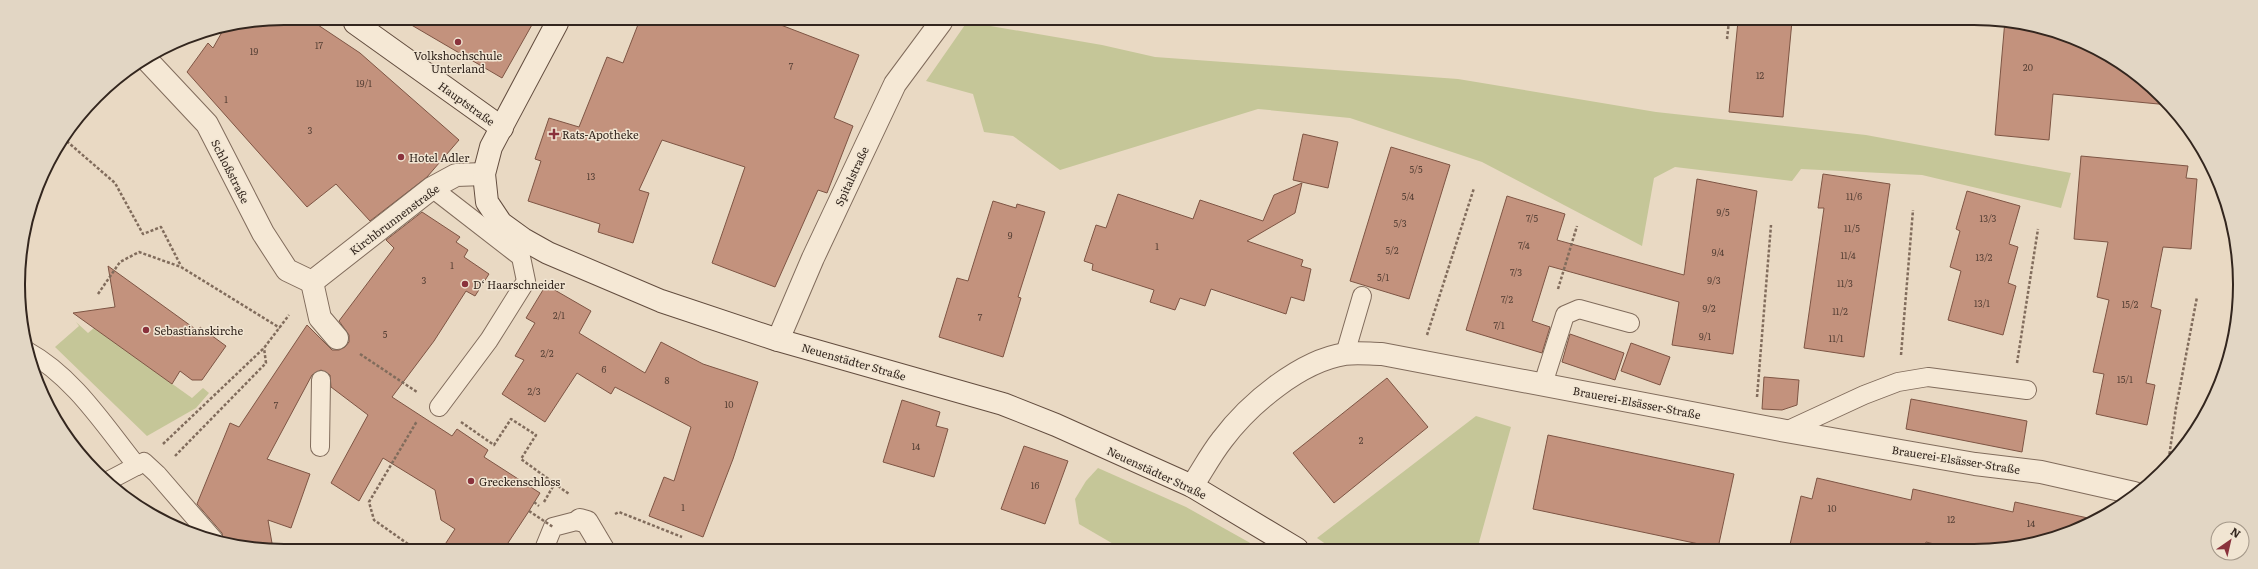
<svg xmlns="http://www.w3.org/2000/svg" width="2258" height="569" font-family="Literata,serif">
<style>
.green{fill:#c5c698}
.building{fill:#c3927d;stroke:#7e5544}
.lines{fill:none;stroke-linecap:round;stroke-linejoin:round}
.lane-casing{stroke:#816c5c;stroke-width:20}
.street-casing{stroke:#816c5c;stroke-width:24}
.secondary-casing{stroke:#634d3f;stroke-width:24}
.path{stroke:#816c5c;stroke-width:2.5;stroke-dasharray:3 2;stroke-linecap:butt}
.lane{stroke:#f5e8d5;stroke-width:18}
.street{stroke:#f5e8d5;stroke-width:22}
.secondary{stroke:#f5e8d5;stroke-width:22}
.path-bridge{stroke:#816c5c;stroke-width:2.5;stroke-dasharray:3 2;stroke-linecap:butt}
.poi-dot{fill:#8a323c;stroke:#f1e5d2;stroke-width:1.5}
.labels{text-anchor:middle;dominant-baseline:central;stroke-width:3;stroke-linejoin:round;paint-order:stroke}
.number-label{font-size:9px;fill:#574136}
.poi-label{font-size:11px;fill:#33261e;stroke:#f1e5d2;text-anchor:start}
.street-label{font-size:11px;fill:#33261e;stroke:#f1e5d2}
.rim{fill:none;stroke:#33261e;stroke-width:2}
</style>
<rect width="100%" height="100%" fill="#e9d9c3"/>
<!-- green -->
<g class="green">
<path d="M967,22L1102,45L1155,57L1458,79L1656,112L1866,135L2071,173L2061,208L1922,175L1801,169L1792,181L1675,167L1654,178L1642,246L1482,162L1350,118L1258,109L1060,170L1013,136L984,132L973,94L926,81Z"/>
<path d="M76,322L88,333L94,328L192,398L203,388L209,393L196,408L147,436L55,347L79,326Z"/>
<path d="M1476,416L1511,427L1478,546L1489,549H1333L1317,538Z"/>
<path d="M1098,468L1186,507L1261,549H1122L1079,524L1075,499L1086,481Z"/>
</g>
<!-- building -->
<g class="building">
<path d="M2005,20L2059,32L2107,54L2149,84L2169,105L2053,94L2049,140L1995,135Z"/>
<path d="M1738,21H1792L1783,117L1729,112Z"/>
<path d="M639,22H773L859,55L834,118L853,126L827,193L818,190L775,287L712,263L745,167L662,140L639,190L649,193L633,243L598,232L600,224L528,201L541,161L535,159L549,118L579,127L607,57L623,63Z"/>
<path d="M233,23H315L360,53L459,140L427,177L370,221L336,184L307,207L187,72L208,43L213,48L226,25Z"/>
<path d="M408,23H533L502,78Z"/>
<path d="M1303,134L1338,142L1328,188L1293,180Z"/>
<path d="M1391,147L1450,165L1409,299L1350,281Z"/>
<path d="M2081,156L2188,166L2186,178L2197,179L2191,249L2163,247L2151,307L2161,310L2146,383L2155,385L2147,425L2096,414L2104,374L2093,372L2109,300L2097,297L2108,242L2074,239Z"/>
<path d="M1823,174L1890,184L1864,357L1804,348L1824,208H1818Z"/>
<path d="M1697,179L1757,191L1733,354L1672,345L1679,302L1549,266L1532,321L1550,327L1542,353L1466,330L1507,196L1565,214L1557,240L1684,275Z"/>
<path d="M1302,183L1295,213L1247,241L1303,260L1301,266L1311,269L1304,301L1291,297L1286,314L1211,289L1205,306L1180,298L1175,310L1150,302L1154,290L1092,270L1093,264L1084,261L1096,225L1106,228L1118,194L1193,219L1200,200L1263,221L1274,195Z"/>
<path d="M1967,191L2020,206L2009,244L2018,247L2008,283L2016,286L2003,335L1948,320L1961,271L1950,267L1960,231L1956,229Z"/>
<path d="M993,201L1016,208L1017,204L1045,212L1018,297L1021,298L1003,357L939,337L957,278L968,281Z"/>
<path d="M422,212L460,237L456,242L468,250L464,257L489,274L475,296L466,291L434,341L392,397L452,436L457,429L488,450L484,457L540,493L529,511L504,549H442L455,529L441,520L435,490L383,458L359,501L331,483L368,415L331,387L330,375L321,370L312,375L267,459L310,474L291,528L268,520L273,549H249L224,543L222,533L197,504L230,423L239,427L307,325L332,350H339L345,347L349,342V335L339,321L394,248L386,240Z"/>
<path d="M108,266L198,331L200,327L226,346L202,380H192L180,371L172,384L73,313L115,307Z"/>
<path d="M546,285L591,311L579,333L645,373L661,342L703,364L758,382L733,459L703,537L649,516L664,477L674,481L691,427L615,387L611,394L577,373L545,422L502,394L524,360L515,356L535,323L526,318Z"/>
<path d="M1570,334L1624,353L1615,380L1562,362Z"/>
<path d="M1631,343L1670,357L1660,385L1621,371Z"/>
<path d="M1764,377L1799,380L1797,405L1782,410L1762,409Z"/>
<path d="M1387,378L1428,427L1334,503L1293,453Z"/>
<path d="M1911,399L2027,421L2022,452L1906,429Z"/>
<path d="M902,400L940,412L936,426L948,429L934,477L883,462Z"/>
<path d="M1548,435L1734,474L1718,548L1533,509Z"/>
<path d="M1024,446L1068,461L1045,524L1001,509Z"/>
<path d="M1817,478L1911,500L1913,489L2013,512L2015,502L2097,520L2091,524L2008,549H1955L1926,542L1924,549H1789L1801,496L1812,499Z"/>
<path d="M188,526L197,536L186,531Z"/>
</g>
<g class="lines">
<defs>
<g id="lane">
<path d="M432,188L521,257L526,281L489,340L439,407"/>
<path d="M27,351C74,377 104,425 137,466"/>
<path d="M1345,354L1362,296"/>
<path d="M1543,384L1565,315L1579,309L1630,323"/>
<path d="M1786,431L1864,395L1898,382L1928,377L2027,390"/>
<path d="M320,447L321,380"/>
<path d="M106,482L144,462L157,474L214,540"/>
<path d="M544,549L553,527L580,520"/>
</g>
<g id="street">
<path d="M147,60L207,124L263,233L287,270L312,282"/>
<path d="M312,282L432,188L456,175L484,174"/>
<path d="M312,282L320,318L337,338"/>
<path d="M778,340L813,258L895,84L941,22"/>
<path d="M1192,486C1202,471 1211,454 1222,440C1249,404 1300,361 1345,354C1357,352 1370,354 1382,354L1786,431L1975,464L2041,472L2134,493"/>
<path d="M580,520L587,522L603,549"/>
</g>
<g id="secondary">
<path d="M355,23L502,128"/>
<path d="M557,23L491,147L484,174L487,202L501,223L523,239L548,253L661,301L778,340L1003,404L1056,425L1192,486L1297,549"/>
</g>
</defs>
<!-- lane casing -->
<use href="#lane" class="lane-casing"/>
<!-- street casing -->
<use href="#street" class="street-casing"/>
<!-- secondary casing -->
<use href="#secondary" class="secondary-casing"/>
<!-- path -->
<g class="path">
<path d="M1727,39L1729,21"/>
<path d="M63,138L115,183L143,234L161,227L181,266"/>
<path d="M1558,289L1577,226"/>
<path d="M98,294L120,262L139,252L181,267L280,328"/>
<path d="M1427,335L1474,188"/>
<path d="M360,354L417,392"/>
<path d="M1901,355L1913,210"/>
<path d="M2017,363L2038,229"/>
<path d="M1757,397L1771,225"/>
<path d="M461,422L494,445L511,419L536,435L521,459L569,494"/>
<path d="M163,444L264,348L289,315"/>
<path d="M175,456L266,363L264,348"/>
<path d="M2168,464L2176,408L2197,297"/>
<path d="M534,502L539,506"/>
<path d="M544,502L555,483"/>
<path d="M615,514L619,512L682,537"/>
<path d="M408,544L374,520L369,502L417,421"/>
</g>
<!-- lane -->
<use href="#lane" class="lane"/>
<!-- street -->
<use href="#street" class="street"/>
<!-- secondary -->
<use href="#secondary" class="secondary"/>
<!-- path-bridge -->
<path class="path-bridge" d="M529,511L553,527"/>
</g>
<!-- markers -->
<g class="poi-dot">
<circle cx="458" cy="42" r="4"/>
<path d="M552 128h4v4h4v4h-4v4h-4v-4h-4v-4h4z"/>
<circle cx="401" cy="157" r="4"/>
<circle cx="465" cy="284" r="4"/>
<circle cx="146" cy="330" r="4"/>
<circle cx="471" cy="481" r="4"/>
</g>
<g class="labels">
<!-- number labels -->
<g class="number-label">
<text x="319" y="45">17</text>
<text x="254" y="51">19</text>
<text x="791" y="66">7</text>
<text x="2028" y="67">20</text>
<text x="1760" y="75">12</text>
<text x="364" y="83">19/1</text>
<text x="226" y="99">1</text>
<text x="310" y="130">3</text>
<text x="1416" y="169">5/5</text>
<text x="591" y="176">13</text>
<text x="1408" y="196">5/4</text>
<text x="1854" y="196">11/6</text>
<text x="1723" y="212">9/5</text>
<text x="1532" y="218">7/5</text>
<text x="1988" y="218">13/3</text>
<text x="1400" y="223">5/3</text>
<text x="1852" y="228">11/5</text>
<text x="1010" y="235">9</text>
<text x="1524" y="245">7/4</text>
<text x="1157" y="246">1</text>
<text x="1392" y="250">5/2</text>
<text x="1718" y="252">9/4</text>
<text x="1848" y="255">11/4</text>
<text x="1984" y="257">13/2</text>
<text x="452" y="265">1</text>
<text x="1516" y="272">7/3</text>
<text x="1383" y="277">5/1</text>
<text x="424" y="280">3</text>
<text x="1714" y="280">9/3</text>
<text x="1845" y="283">11/3</text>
<text x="1507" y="299">7/2</text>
<text x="1982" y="303">13/1</text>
<text x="2130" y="304">15/2</text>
<text x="1709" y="308">9/2</text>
<text x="1840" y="311">11/2</text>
<text x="559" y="315">2/1</text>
<text x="980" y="317">7</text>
<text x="1499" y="325">7/1</text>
<text x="385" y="334">5</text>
<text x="1705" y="336">9/1</text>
<text x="1836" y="338">11/1</text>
<text x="547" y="353">2/2</text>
<text x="604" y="369">6</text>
<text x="2125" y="379">15/1</text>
<text x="667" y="380">8</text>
<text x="534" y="391">2/3</text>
<text x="729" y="404">10</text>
<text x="276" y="405">7</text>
<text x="1361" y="440">2</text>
<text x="916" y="446">14</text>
<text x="1035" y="485">16</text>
<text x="683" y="507">1</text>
<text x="1832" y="508">10</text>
<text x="1951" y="519">12</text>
<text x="2031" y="523">14</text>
</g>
<!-- poi labels -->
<g class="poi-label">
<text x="458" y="55" text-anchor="middle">Volkshochschule<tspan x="458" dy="13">Unterland</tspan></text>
<text x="562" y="134">Rats-Apotheke</text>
<text x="409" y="157">Hotel Adler</text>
<text x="473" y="284">D‘ Haarschneider</text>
<text x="154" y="330">Sebastianskirche</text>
<text x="479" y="481">Greckenschloss</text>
</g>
<!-- street labels -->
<g class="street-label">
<text transform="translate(467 103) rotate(36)">Hauptstraße</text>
<text transform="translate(231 171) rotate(63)">Schloßstraße</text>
<text transform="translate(851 176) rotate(-65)">Spitalstraße</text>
<text transform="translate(394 219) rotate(-37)">Kirchbrunnenstraße</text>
<text transform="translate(854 361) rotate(16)">Neuenstädter Straße</text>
<text transform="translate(1637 402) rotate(11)">Brauerei-Elsässer-Straße</text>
<text transform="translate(1956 459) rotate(9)">Brauerei-Elsässer-Straße</text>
<text transform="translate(1157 472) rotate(25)">Neuenstädter Straße</text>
</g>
</g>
<!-- crop -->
<path d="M0 0H2258V569H0ZM284 25H1974A259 259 0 0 1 2233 284V285A259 259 0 0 1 1974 544H284A259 259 0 0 1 25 285V284A259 259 0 0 1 284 25Z" fill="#e2d6c4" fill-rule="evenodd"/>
<path class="rim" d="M284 25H1974A259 259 0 0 1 2233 284V285A259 259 0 0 1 1974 544H284A259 259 0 0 1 25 285V284A259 259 0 0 1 284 25Z"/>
<!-- north arrow -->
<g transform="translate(2230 541) rotate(34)"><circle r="19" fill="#f1e5d2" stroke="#a5998a"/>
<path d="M0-3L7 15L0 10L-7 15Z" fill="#8a323c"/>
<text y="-6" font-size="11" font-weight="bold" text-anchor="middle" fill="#33261e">N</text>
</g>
</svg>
